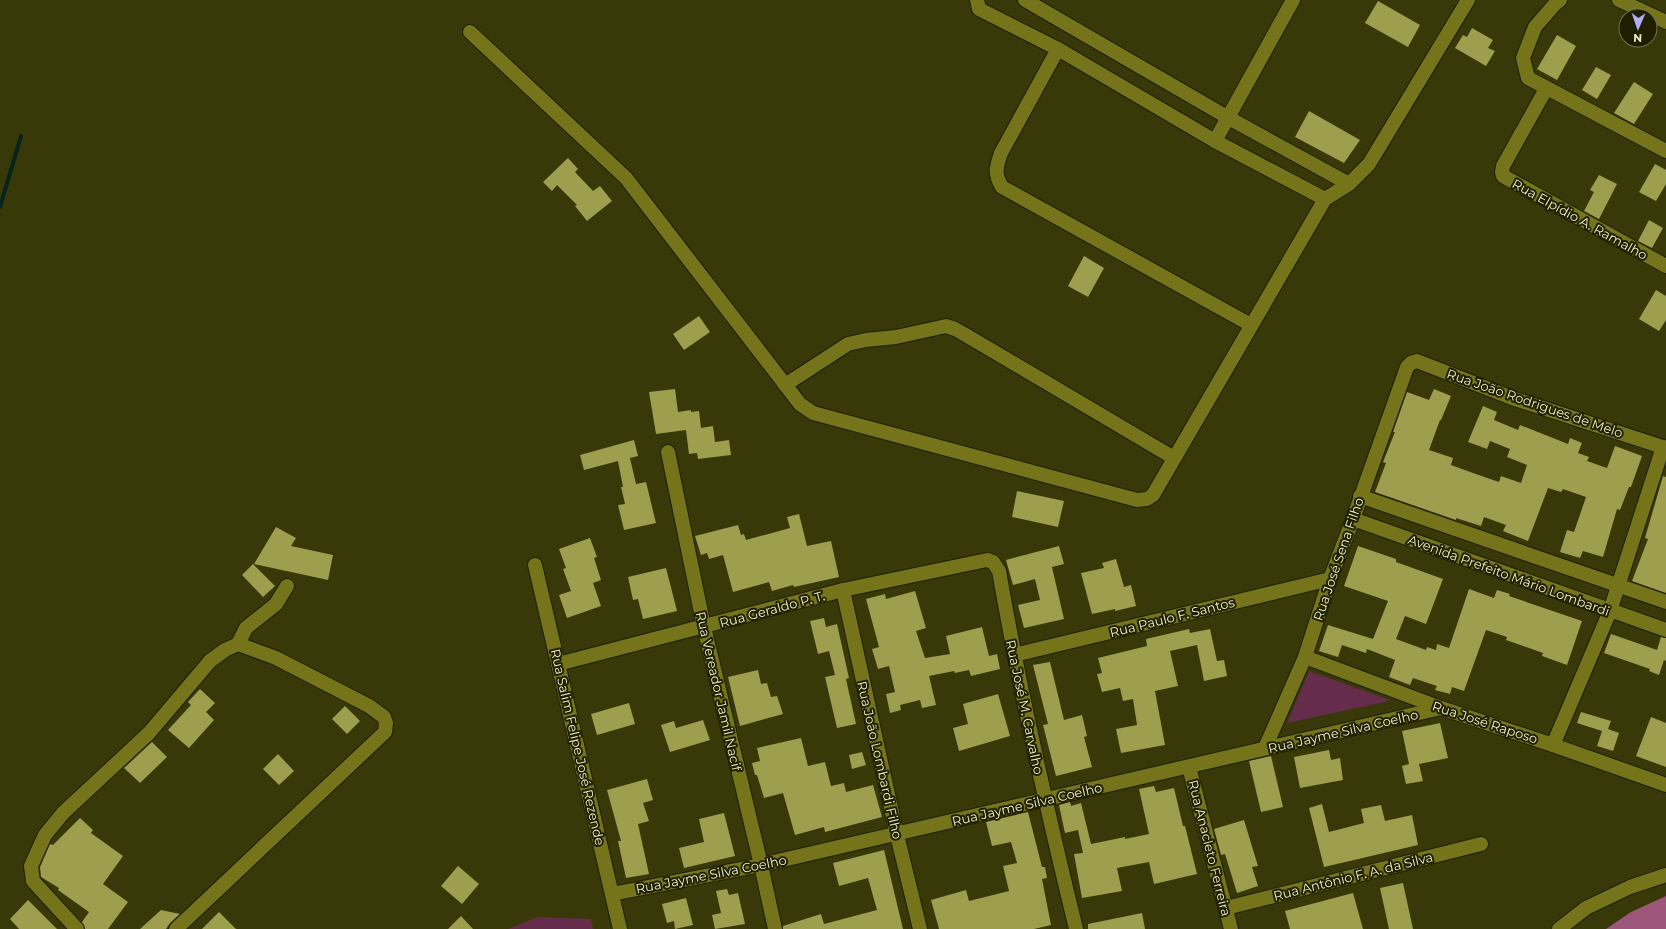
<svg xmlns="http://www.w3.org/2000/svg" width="1666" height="929" font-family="Montserrat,sans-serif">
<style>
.green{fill:#662c4b}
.forest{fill:#9c567a}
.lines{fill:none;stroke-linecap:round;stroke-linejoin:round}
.stream{stroke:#05241b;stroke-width:4}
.building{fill:#9e9e4f}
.street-casing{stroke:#1f1f04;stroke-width:16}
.street{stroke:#75741a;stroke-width:14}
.labels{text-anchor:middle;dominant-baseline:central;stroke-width:4;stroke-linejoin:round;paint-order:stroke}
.street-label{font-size:13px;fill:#eeefc6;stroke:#1f1f00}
</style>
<rect width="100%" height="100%" fill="#383809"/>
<!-- green -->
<g class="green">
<path d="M1309,671L1387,699L1389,701L1287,723Z"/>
<path d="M537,917L591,919L593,929H508Z"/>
</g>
<!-- forest -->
<path class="forest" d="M1666,896V929H1606L1631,912Z"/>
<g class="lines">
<!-- stream -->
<path class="stream" d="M0,207L21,136"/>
</g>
<!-- building -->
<g class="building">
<path d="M1378,1L1420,25L1408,47L1365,23Z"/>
<path d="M1472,28L1493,40L1488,48L1495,51L1486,66L1455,48L1463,35L1467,37Z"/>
<path d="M1557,35L1576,46L1557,80L1537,69Z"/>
<path d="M1596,67L1611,75L1597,99L1582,90Z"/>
<path d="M1634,82L1653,94L1634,124L1614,113Z"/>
<path d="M1309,111L1360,140L1344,163L1295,137Z"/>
<path d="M568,158L578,169L575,172L593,191L600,186L612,201L587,221L575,206L577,205L557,185L552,191L543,182Z"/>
<path d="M1655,164L1666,170V184L1656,201L1639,192Z"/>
<path d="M1599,175L1617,184L1599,219L1584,211L1594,192L1590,190Z"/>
<path d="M1649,220L1663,228L1652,248L1638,241Z"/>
<path d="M1084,256L1104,268L1088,297L1068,286Z"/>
<path d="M1656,290L1666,296V320L1659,331L1639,319Z"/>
<path d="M699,316L710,332L684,350L673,334Z"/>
<path d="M675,389L678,412L691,410V412L699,411L701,428L713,426L715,442L729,440L731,455L698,459L697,453L689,454L686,430L656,434L649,392Z"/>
<path d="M1434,389L1451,396L1441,420H1440L1429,450L1453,458L1451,465L1473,473L1499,482L1501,476L1521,483L1527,465L1507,457L1510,449L1490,441L1487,449L1468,442L1483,406L1497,412L1494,420L1518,430L1520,425L1568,444L1570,438L1582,443L1578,453L1589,457L1587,461L1607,468L1615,446L1642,456L1631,487H1629L1620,510L1617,509L1603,557L1583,551L1580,558L1560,552L1567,530L1574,532L1586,497L1563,489L1561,492L1548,488L1528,541L1503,531L1506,525L1484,517L1481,526L1456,518V520L1375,492L1386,463L1383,462L1395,432H1393L1407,392L1429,400Z"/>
<path d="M634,440L638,456L630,458L636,484L646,482L656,523L624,530L618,505L625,504L621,487H623L618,461L584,470L580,455Z"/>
<path d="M1663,476L1666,477V593L1632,581L1648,539L1645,538Z"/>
<path d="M1017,491L1064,501L1058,527L1012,517Z"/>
<path d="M799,514L807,546L831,541L839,577L794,587L793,585L772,591L769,582L733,592L723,555L709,559L707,553L701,555L695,536L738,525L741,535L744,534L746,540L790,528L787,517Z"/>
<path d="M276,527L296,538L291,546L333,555L328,580L254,564Z"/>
<path d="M590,538L597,557L594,558L601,580L593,583L601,606L567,618L559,595L571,591L563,569L566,568L559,549Z"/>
<path d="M1059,546L1064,564L1052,567L1064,619L1024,628L1018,605L1040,600L1035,579L1013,585L1006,560Z"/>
<path d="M1358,546L1396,559V562L1443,579L1426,624L1405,616L1396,639L1426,650L1427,647L1436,650L1437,644L1449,648L1469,589L1494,598L1497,590L1510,594L1509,596L1582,621L1567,665L1542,656L1543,653L1506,640L1507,637L1486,630L1464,691L1452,687L1450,694L1435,690L1437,686L1413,678L1410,685L1389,677L1395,660L1367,649L1366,653L1342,645L1338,657L1319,651L1328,625L1373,639L1388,601L1344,586Z"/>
<path d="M1116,559L1124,587L1131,585L1136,606L1115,611V609L1092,614L1081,573L1104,568L1102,563Z"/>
<path d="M253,564L275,586L263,597L242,575Z"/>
<path d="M666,568L677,611L643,619L638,599L633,600L628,577Z"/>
<path d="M915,591L926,628L916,631L925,658L950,654L946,636L982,627L989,656L997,654L1000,669L971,676L969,670L955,673L954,671L929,676L936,705L922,708L920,700L900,705L901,710L890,713L886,694L895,692L889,666L878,669L872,649L879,647L866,599L885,594L886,599Z"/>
<path d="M824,618L826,627L837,624L849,678L846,679L856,724L837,728L825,677L835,675L829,651L818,654L810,621Z"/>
<path d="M1189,629L1190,633L1210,629L1217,661L1224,660L1227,676L1204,681L1197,645L1170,651L1178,686L1155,691L1165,745L1121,753L1116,729L1137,725L1133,699L1123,701L1120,688L1102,692L1097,674L1102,673L1098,658L1147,646L1146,639Z"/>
<path d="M1611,634L1657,650L1661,637L1666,638V661L1664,660L1659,675L1649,671L1650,669L1604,653Z"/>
<path d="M1050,662L1064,720L1082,715L1087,736L1084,737L1092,767L1056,776L1043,725L1048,724L1033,665Z"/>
<path d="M758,670L761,684L767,683L771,697L777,696L783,714L740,726L728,677Z"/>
<path d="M200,689L215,703L206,712L214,720L189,748L168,730L191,705L188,702Z"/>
<path d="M998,694L1010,736L959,751L953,728L968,724L963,704Z"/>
<path d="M629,703L635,724L597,735L591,714Z"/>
<path d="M345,706L360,721L347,734L332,719Z"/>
<path d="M1581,712L1611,721L1608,729L1619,733L1613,751L1597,746L1602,731L1577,723Z"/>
<path d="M1651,717L1666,723V767L1636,756Z"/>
<path d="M703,720L710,740L670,752L661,725L674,721L676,728Z"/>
<path d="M1440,723L1448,758L1419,764L1423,781L1406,784L1402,766L1409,764L1402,731Z"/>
<path d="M801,738L808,766L825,762L831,786L844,783L846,792L873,785L882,817L825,832L824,827L795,835L783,793L764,798L757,775H755L752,763L760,761L757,748Z"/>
<path d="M152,742L167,757L140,783L124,768Z"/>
<path d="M1329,750L1331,760L1340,758L1343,780L1300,788L1294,757Z"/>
<path d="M862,752L866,765L852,769L849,755Z"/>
<path d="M278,754L294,771L279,785L263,769Z"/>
<path d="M1271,756L1283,807L1261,812L1249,761Z"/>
<path d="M647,779L653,800L643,803L649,821L638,824L649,874L626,878L618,841H621L607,790Z"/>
<path d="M1154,786L1156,792L1174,788L1183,826H1185L1197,874L1154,884L1149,862L1117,868L1122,891L1082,898L1074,854L1083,853L1078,830L1065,833L1059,805L1070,802L1071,806L1081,803L1091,844L1125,837V839L1149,834L1139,789Z"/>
<path d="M1322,804L1329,832L1364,823L1361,809L1381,805L1385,821L1412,815L1418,845L1324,867L1309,808Z"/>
<path d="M1028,812L1042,867H1045L1047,878L1042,879L1051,925L1034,929H939L931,900L966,890L969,901L1009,891L1003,866L1017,863L1011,842L992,846L986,822Z"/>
<path d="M724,813L735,856L684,868L679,848L704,842L699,819Z"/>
<path d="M80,818L93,830L91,833L123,856L103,884L128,902L108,929H85L82,922L89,912L58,890L59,888L41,877L40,867L50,844L53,845Z"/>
<path d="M1244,820L1258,866L1252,867L1258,886L1237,893L1225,854L1221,855L1214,829Z"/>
<path d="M884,850L903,929H783V926L821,914L824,924L877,910L868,878L839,886L833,863Z"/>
<path d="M458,866L479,884L462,904L441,886Z"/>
<path d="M1403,883L1413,929H1389L1380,888Z"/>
<path d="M727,889L729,895L738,893L745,924L715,929L712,915L721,913L716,891Z"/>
<path d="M1353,893L1363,929H1290L1285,911Z"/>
<path d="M686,898L693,925L675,929L674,921L667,923L662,904Z"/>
<path d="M28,900L57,929H19L10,919Z"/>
<path d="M161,910L180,914L170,923L166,929H140Z"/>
<path d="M219,912L236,929H202Z"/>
<path d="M1142,913L1145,929H1088V924Z"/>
<path d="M461,916L473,929H448Z"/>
</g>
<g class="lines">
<defs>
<g id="street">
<path d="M977,0L979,9L1058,49L1215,141L1325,199"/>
<path d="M1025,0L1227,117L1349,184"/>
<path d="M1560,0L1555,4L1535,27L1523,58L1528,78L1666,151"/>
<path d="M1619,0L1666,22"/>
<path d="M470,32L626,178L800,404L813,413L1137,500L1147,499L1153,495L1325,199L1349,184L1369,164L1468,0"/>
<path d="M1058,49L1001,153C996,168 994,173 1002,187L1251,325"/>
<path d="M1546,89L1503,166L1502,172L1503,176L1666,266"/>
<path d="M1215,141L1293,0"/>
<path d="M785,385L848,344L866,340L896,337L946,326L955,329L964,334L1174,458"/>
<path d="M668,452L704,627L761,865L775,929"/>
<path d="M1360,496L1666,602"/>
<path d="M1353,519L1666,630"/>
<path d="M535,565L620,929"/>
<path d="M843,590L897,835L920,929"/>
<path d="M1014,655L1330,579"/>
<path d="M1305,657L1441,708L1553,745L1666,785"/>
<path d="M558,664L843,590L987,560L993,562L999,571C1020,692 1047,810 1076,929"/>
<path d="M1553,745L1610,611L1663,447"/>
<path d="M1265,748L1305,657L1330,579L1353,519L1407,367L1411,363L1417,361L1512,398L1666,448"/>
<path d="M1189,767L1231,929"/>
<path d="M612,894L761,865L1441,708"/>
<path d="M1226,908L1481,844"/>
<path d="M77,929L33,881L31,866L45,835L63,813L149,733L210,661L225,650L238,644L246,628L276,604L287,586"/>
<path d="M176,929L385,732L386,723L384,717L369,706L276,658L238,644"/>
<path d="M1559,929L1586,908L1630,887L1666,875"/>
</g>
</defs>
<!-- street casing -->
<use href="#street" class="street-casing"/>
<!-- street -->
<use href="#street" class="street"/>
</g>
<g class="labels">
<!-- street labels -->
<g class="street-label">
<text transform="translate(1580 219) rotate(29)">Rua Elpídio A. Ramalho</text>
<text transform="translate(1535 403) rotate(19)">Rua João Rodrigues de Melo</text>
<text transform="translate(1338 559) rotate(-71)">Rua José Sena Filho</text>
<text transform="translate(1509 575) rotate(20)">Avenida Prefeito Mário Lombardi</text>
<text transform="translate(772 609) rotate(-15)">Rua Geraldo P. T.</text>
<text transform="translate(1172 617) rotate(-14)">Rua Paulo F. Santos</text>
<text transform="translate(719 691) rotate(77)">Rua Vereador Jamil Nacif</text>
<text transform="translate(1025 707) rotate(78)">Rua José M. Carvalho</text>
<text transform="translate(1485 722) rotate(18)">Rua José Raposo</text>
<text transform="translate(1343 731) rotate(-13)">Rua Jayme Silva Coelho</text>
<text transform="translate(578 747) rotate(77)">Rua Salim Felipe José Rezende</text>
<text transform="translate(880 760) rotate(77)">Rua João Lombardi Filho</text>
<text transform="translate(1027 804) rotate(-13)">Rua Jayme Silva Coelho</text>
<text transform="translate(1210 848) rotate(76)">Rua Anacleto Ferreira</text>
<text transform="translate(711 874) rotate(-11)">Rua Jayme Silva Coelho</text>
<text transform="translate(1353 876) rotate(-14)">Rua Antônio F. A. da Silva</text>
</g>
</g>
<!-- north arrow -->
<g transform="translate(1638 28) rotate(182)"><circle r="19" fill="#1f1f00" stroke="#72724f"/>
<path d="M0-3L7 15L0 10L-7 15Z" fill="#b5acf8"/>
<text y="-6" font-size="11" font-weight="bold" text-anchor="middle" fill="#eeefc6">N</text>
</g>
</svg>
